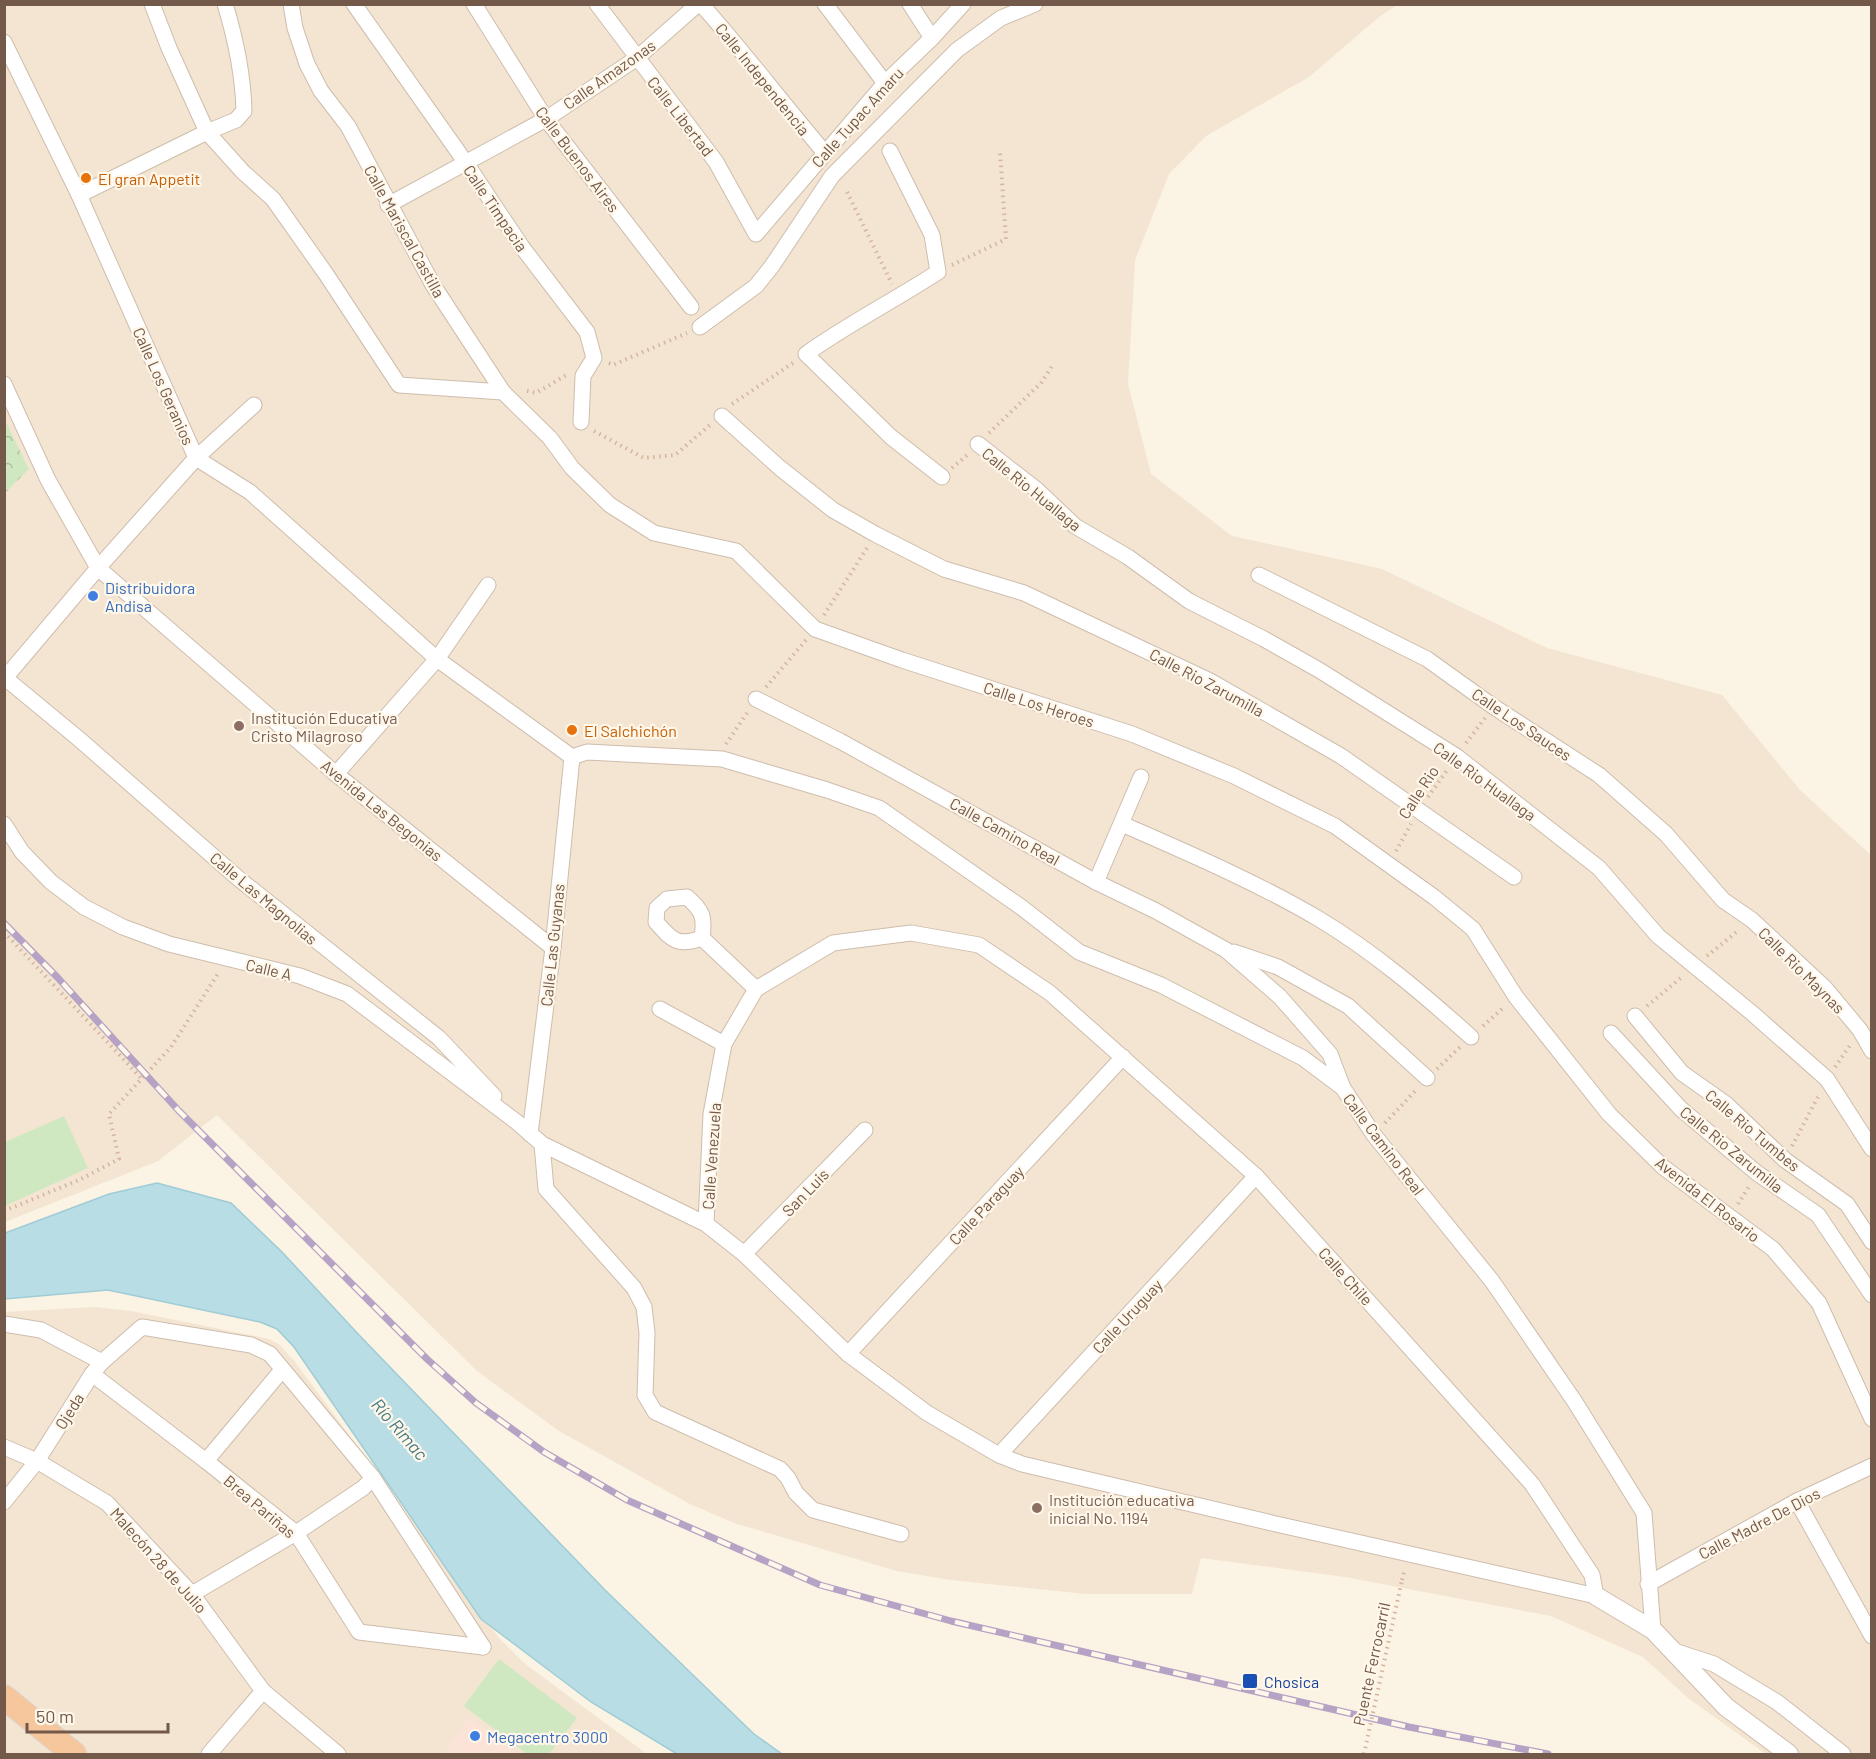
<svg xmlns="http://www.w3.org/2000/svg" width="1876" height="1759" font-family="Barlow,sans-serif">
<style>
.residential{fill:#f3e5d1}
.commercial{fill:#fce3d7}
.park{fill:url(#park-crowns)}
.pitch{fill:#d0e8c2}
.water{fill:#b8dde4;stroke:#9fccd6;stroke-width:1.5}
.lines{fill:none;stroke-linecap:round;stroke-linejoin:round}
.minor-casing{stroke:#cebdad;stroke-width:17}
.tertiary-casing{stroke:#cebdad;stroke-width:20}
.trunk-casing{stroke:#dbd4d0;stroke-width:26}
.path{stroke:#d5b59f;stroke-width:4;stroke-dasharray:1.5 4.5;stroke-linecap:butt}
.minor{stroke:#fff;stroke-width:15}
.tertiary{stroke:#fff;stroke-width:18}
.trunk{stroke:#f6c79c;stroke-width:24}
.rail-casing{stroke:#b5a2c4;stroke-width:7}
.rail{stroke:#fff7e9;stroke-width:4.5;stroke-dasharray:14;stroke-linecap:butt}
.path-bridge{stroke:#d5b59f;stroke-width:4;stroke-dasharray:1.5 4.5;stroke-linecap:butt}
.food-dot{fill:#e8710a;stroke:#fff7e9;stroke-width:2}
.shop-dot{fill:#3f7fe0;stroke:#fff7e9;stroke-width:2}
.education-dot{fill:#8d6e63;stroke:#fff7e9;stroke-width:2}
.transit-dot{fill:#1a4fb4;stroke:#fff7e9;stroke-width:2}
.labels{text-anchor:middle;dominant-baseline:central;stroke-width:4.5;stroke-linejoin:round;paint-order:stroke}
.street-label{font-size:16px;fill:#73594a;stroke:#fff7e9}
.food-label{font-size:16px;fill:#c56008;stroke:#fff7e9;text-anchor:start}
.shop-label{font-size:16px;fill:#366cbe;stroke:#fff7e9;text-anchor:start}
.education-label{font-size:16px;fill:#785e54;stroke:#fff7e9;text-anchor:start}
.transit-label{font-size:16px;fill:#164399;stroke:#fff7e9;text-anchor:start}
.water-label{font-size:18px;font-style:italic;fill:#447985;stroke:#fff7e9}
</style>
<defs>
<pattern id="park-crowns" width="20" height="18" patternUnits="userSpaceOnUse" patternTransform="scale(1.5)"><rect width="20" height="18" fill="#d0e8c2"/><path d="M2 6a3 3 0 1 1 6 0M12 15a3 3 0 1 1 6 0" fill="none" stroke="#adbfa0"/></pattern>
</defs>
<rect width="100%" height="100%" fill="#fbf3e3"/>
<!-- residential -->
<g class="residential">
<path d="M5,5H1397L1379,17L1309,77L1206,136L1169,174L1135,260L1128,384L1151,474L1232,536L1382,569L1547,648L1722,695L1800,790L1871,855V1754H1766L1688,1698L1643,1657L1551,1616L1345,1577L1201,1558L1192,1594H1086L951,1580L897,1571L734,1523L690,1504L559,1431L477,1371L217,1115L158,1161L5,1222Z"/>
<path d="M95,1307L131,1311L269,1339L280,1345L295,1362L499,1638L524,1663L647,1754H5V1312Z"/>
</g>
<!-- commercial -->
<path class="commercial" d="M469,1717L518,1754H443Z"/>
<!-- park -->
<path class="park" d="M5,420L29,469L5,493H4Z"/>
<!-- pitch -->
<g class="pitch">
<path d="M64,1116L88,1168L5,1206V1142Z"/>
<path d="M499,1659L577,1718L549,1754H527L464,1706Z"/>
</g>
<!-- water -->
<path class="water" d="M157,1183L231,1203L282,1252L360,1336L605,1590L754,1734L782,1754H677L591,1702L481,1619L294,1347L277,1329L260,1322L108,1290L5,1299V1233L109,1194Z"/>
<g class="lines">
<defs>
<g id="minor">
<path d="M152,4L169,48L207,132L236,120L244,111C243,74 236,40 225,4"/>
<path d="M291,4L295,28L307,64L321,91L348,126L433,285L503,392L550,438L572,468L610,505L654,533L736,551L815,629L902,660L1132,734L1234,776L1335,826L1434,897L1473,929L1516,997L1609,1114L1663,1167L1773,1249L1819,1303L1872,1419"/>
<path d="M354,4L466,163L522,247L587,332L594,358L583,376L581,422"/>
<path d="M474,4L546,119L691,307"/>
<path d="M597,4L716,162L756,234L885,83L932,38L963,4"/>
<path d="M701,4C744,52 783,104 825,153"/>
<path d="M825,4L885,83"/>
<path d="M910,4L932,38"/>
<path d="M4,42L79,195L196,458L250,492L437,659L572,757"/>
<path d="M890,151L932,235L938,272C895,300 848,324 806,354L891,437L942,477"/>
<path d="M79,195L207,132L243,172L273,199L326,274L399,385L503,392"/>
<path d="M388,205L546,119L637,58L698,4"/>
<path d="M700,327L756,286L772,266L832,176L957,50L1001,18L1035,4"/>
<path d="M4,384L48,480L98,568L336,774L553,948"/>
<path d="M722,416L780,468L833,510L875,534L944,569L1024,593L1210,681L1341,756L1514,877"/>
<path d="M978,444L1037,490L1075,526L1128,557L1189,601L1264,639L1319,670L1456,756L1599,868L1658,936L1752,1013L1827,1079L1872,1149"/>
<path d="M1259,575L1427,659L1494,707L1599,775L1666,834L1723,900L1752,920L1825,988L1860,1030L1872,1051"/>
<path d="M4,677L79,739L239,879L439,1038L494,1096"/>
<path d="M5,678L98,568L196,458L254,405"/>
<path d="M756,699L840,741L1096,882L1156,911L1226,950L1280,997L1330,1054L1343,1088L1374,1135L1492,1281L1575,1402L1644,1513L1653,1630"/>
<path d="M572,757L587,752L722,759L827,790L879,808L1021,907L1079,952L1161,985L1303,1058L1343,1088"/>
<path d="M336,774L437,659L488,585"/>
<path d="M4,824L22,852L51,882L84,907L123,927L169,944L300,976L347,994L518,1123L542,1144L706,1224L744,1254L848,1354L927,1413L999,1455L1022,1464L1276,1524L1596,1596L1592,1575L1532,1484L1256,1176L1050,993L979,945L911,933L833,943L756,989L724,1044L711,1114L706,1224"/>
<path d="M1122,824C1188,853 1256,882 1319,919C1374,952 1423,994 1471,1037"/>
<path d="M1096,882L1141,777"/>
<path d="M702,938C677,947 672,940 656,922L657,908L667,899L687,897C703,911 705,917 702,938L756,989"/>
<path d="M1234,952L1278,967L1348,1006L1427,1078"/>
<path d="M660,1009L724,1044"/>
<path d="M1635,1016L1682,1073L1726,1104L1785,1160L1847,1204L1872,1242"/>
<path d="M1611,1033L1681,1109L1757,1173L1818,1215L1872,1295"/>
<path d="M530,1134L553,948L572,757"/>
<path d="M542,1144L546,1189L634,1288L644,1307L647,1333L645,1395L655,1412L780,1469L788,1478L796,1493L813,1510L901,1534"/>
<path d="M744,1254L865,1130"/>
<path d="M4,1324L41,1330L102,1362"/>
<path d="M848,1354L1123,1057"/>
<path d="M92,1374L206,1461L296,1533L359,1632L483,1647"/>
<path d="M4,1447L37,1461L107,1503L192,1594L263,1691L338,1754"/>
<path d="M999,1455L1256,1176"/>
<path d="M206,1461L282,1370"/>
<path d="M1797,1501L1872,1636"/>
<path d="M4,1502L37,1461L92,1374L102,1362L142,1327L251,1345L270,1354L373,1478L483,1647"/>
<path d="M1648,1584L1797,1501L1872,1466"/>
<path d="M192,1594L296,1533L363,1488L373,1478"/>
<path d="M1674,1651L1714,1664L1777,1702L1843,1754"/>
<path d="M209,1754L263,1691"/>
</g>
<path id="tertiary" d="M1596,1596L1653,1630L1726,1707L1789,1754"/>
<path id="trunk" d="M4,1697L74,1754"/>
</defs>
<!-- minor casing -->
<use href="#minor" class="minor-casing"/>
<!-- tertiary casing -->
<use href="#tertiary" class="tertiary-casing"/>
<!-- trunk casing -->
<use href="#trunk" class="trunk-casing"/>
<!-- path -->
<g class="path">
<path d="M847,192L892,284"/>
<path d="M952,265L1006,239L1000,152"/>
<path d="M609,363L613,365L687,333"/>
<path d="M527,391L536,393L568,374"/>
<path d="M732,404L793,363"/>
<path d="M594,431L644,458L675,455L710,425"/>
<path d="M989,433L1041,383L1052,366"/>
<path d="M952,468L967,455"/>
<path d="M824,615L867,548"/>
<path d="M766,687L806,640"/>
<path d="M1466,743L1485,718"/>
<path d="M726,744L747,713"/>
<path d="M1428,797L1448,769"/>
<path d="M1396,851L1411,824"/>
<path d="M4,932L142,1079"/>
<path d="M1707,956L1739,930"/>
<path d="M1647,1006L1683,976"/>
<path d="M1483,1026L1504,1007"/>
<path d="M1835,1067L1851,1044"/>
<path d="M1437,1069L1460,1047"/>
<path d="M1385,1123L1417,1089"/>
<path d="M1792,1146L1819,1095"/>
<path d="M1738,1204L1750,1185"/>
<path d="M4,1211L79,1180L119,1159L109,1114L171,1047L219,972"/>
<path d="M1402,1580L1405,1569"/>
</g>
<!-- minor -->
<use href="#minor" class="minor"/>
<!-- tertiary -->
<use href="#tertiary" class="tertiary"/>
<!-- trunk -->
<use href="#trunk" class="trunk"/>
<defs>
<path id="rail" d="M4,923L58,978L179,1111L427,1359L476,1403L544,1452L627,1500L820,1585L951,1621L1409,1727L1548,1754"/>
</defs>
<!-- rail casing -->
<use href="#rail" class="rail-casing"/>
<!-- rail -->
<use href="#rail" class="rail"/>
<!-- path-bridge -->
<path class="path-bridge" d="M1364,1754L1402,1580"/>
</g>
<!-- markers -->
<g class="food-dot">
<circle cx="86" cy="178" r="6"/>
<circle cx="572" cy="730" r="6"/>
</g>
<g class="shop-dot">
<circle cx="93" cy="596" r="6"/>
<circle cx="475" cy="1736" r="6"/>
</g>
<g class="education-dot">
<circle cx="239" cy="726" r="6"/>
<circle cx="1037" cy="1508" r="6"/>
</g>
<rect class="transit-dot" x="1242" y="1673" width="16" height="16" rx="3"/>
<g class="labels">
<!-- street labels -->
<g class="street-label">
<text transform="translate(609 74) rotate(-35)">Calle Amazonas</text>
<text transform="translate(763 79) rotate(51)">Calle Independencia</text>
<text transform="translate(681 116) rotate(52)">Calle Libertad</text>
<text transform="translate(857 117) rotate(-48)">Calle Tupac Amaru</text>
<text transform="translate(578 159) rotate(53)">Calle Buenos Aires</text>
<text transform="translate(496 208) rotate(56)">Calle Timpacia</text>
<text transform="translate(405 231) rotate(61)">Calle Mariscal Castilla</text>
<text transform="translate(164 386) rotate(66)">Calle Los Geranios</text>
<text transform="translate(1032 489) rotate(39)">Calle Rio Huallaga</text>
<text transform="translate(1207 682) rotate(28)">Calle Rio Zarumilla</text>
<text transform="translate(1039 704) rotate(18)">Calle Los Heroes</text>
<text transform="translate(1522 724) rotate(34)">Calle Los Sauces</text>
<text transform="translate(1485 781) rotate(36)">Calle Rio Huallaga</text>
<text transform="translate(1418 792) rotate(-57)">Calle Rio</text>
<text transform="translate(382 810) rotate(39)">Avenida Las Begonias</text>
<text transform="translate(1005 831) rotate(29)">Calle Camino Real</text>
<text transform="translate(264 898) rotate(40)">Calle Las Magnolias</text>
<text transform="translate(552 945) rotate(-84)">Calle Las Guyanas</text>
<text transform="translate(269 969) rotate(13)">Calle A</text>
<text transform="translate(1802 970) rotate(45)">Calle Rio Maynas</text>
<text transform="translate(1753 1130) rotate(40)">Calle Rio Tumbes</text>
<text transform="translate(1384 1144) rotate(53)">Calle Camino Real</text>
<text transform="translate(1732 1149) rotate(39)">Calle Rio Zarumilla</text>
<text transform="translate(711 1156) rotate(-86)">Calle Venezuela</text>
<text transform="translate(805 1192) rotate(-46)">San Luis</text>
<text transform="translate(1708 1199) rotate(38)">Avenida El Rosario</text>
<text transform="translate(986 1205) rotate(-47)">Calle Paraguay</text>
<text transform="translate(1346 1276) rotate(48)">Calle Chile</text>
<text transform="translate(1127 1316) rotate(-47)">Calle Uruguay</text>
<text transform="translate(69 1411) rotate(-58)">Ojeda</text>
<text transform="translate(260 1506) rotate(40)">Brea Pariñas</text>
<text transform="translate(1759 1523) rotate(-28)">Calle Madre De Dios</text>
<text transform="translate(159 1560) rotate(48)">Malecón 28 de Julio</text>
<text transform="translate(1371 1664) rotate(-78)">Puente Ferrocarril</text>
</g>
<!-- food labels -->
<g class="food-label">
<text x="98" y="178">El gran Appetit</text>
<text x="584" y="730">El Salchichón</text>
</g>
<!-- shop labels -->
<g class="shop-label">
<text x="105" y="587">Distribuidora<tspan x="105" dy="18">Andisa</tspan></text>
<text x="487" y="1736">Megacentro 3000</text>
</g>
<!-- education labels -->
<g class="education-label">
<text x="251" y="717">Institución Educativa<tspan x="251" dy="18">Cristo Milagroso</tspan></text>
<text x="1049" y="1499">Institución educativa<tspan x="1049" dy="18">inicial No. 1194</tspan></text>
</g>
<!-- transit labels -->
<g class="transit-label">
<text x="1264" y="1681">Chosica</text>
</g>
<!-- water labels -->
<g class="water-label">
<text transform="translate(400 1429) rotate(49)">Río Rímac</text>
</g>
</g>
<!-- border -->
<rect width="1876" height="1759" fill="none" stroke="#73594a" stroke-width="12"/>
<!-- scale -->
<path d="M27 1723v9h141v-9" fill="none" stroke="#73594a" stroke-width="3"/>
<text x="36" y="1723" font-size="18" fill="#73594a" stroke="#fff7e9" stroke-width="4.5" paint-order="stroke">50 m</text>
</svg>
